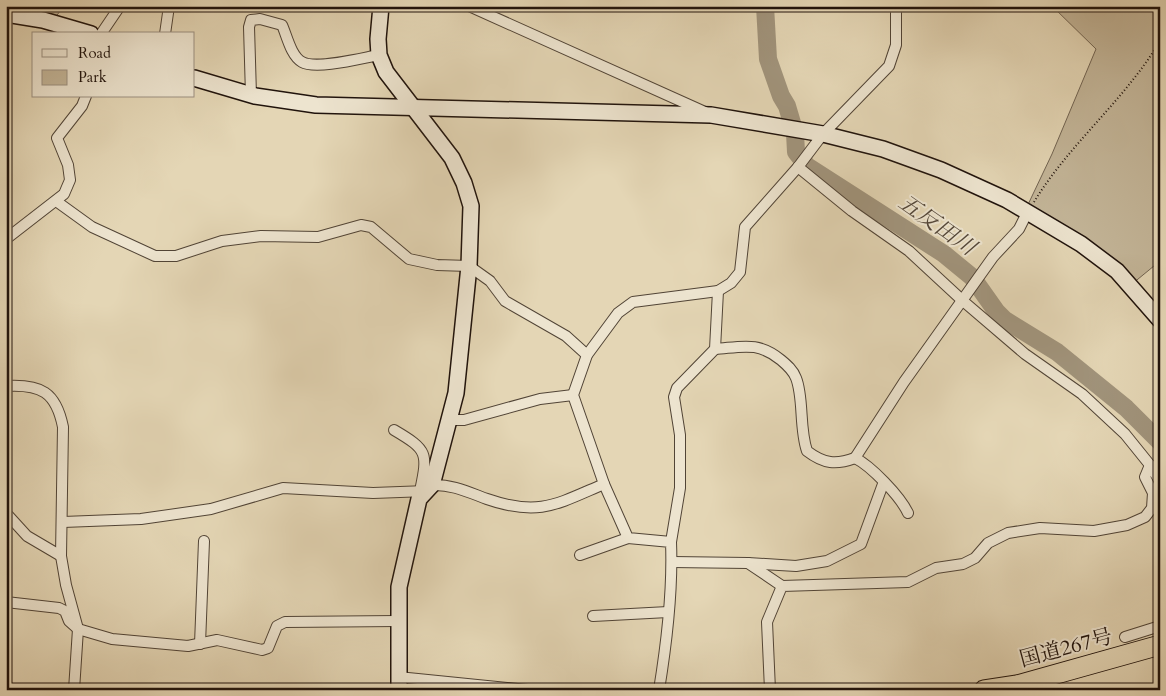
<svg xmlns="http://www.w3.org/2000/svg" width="1166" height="696" font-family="Cardo,'Noto Serif JP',serif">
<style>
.green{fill:#c3b598;stroke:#726452}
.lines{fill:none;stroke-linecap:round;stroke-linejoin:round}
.river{stroke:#a1947c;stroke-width:18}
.street-casing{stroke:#514436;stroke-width:12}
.secondary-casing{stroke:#20130c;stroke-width:18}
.highway-casing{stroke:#20130c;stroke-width:21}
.path{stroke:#20130c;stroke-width:2;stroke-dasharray:1 2.5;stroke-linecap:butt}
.street{stroke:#ede4cf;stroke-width:10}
.secondary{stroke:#ede4cf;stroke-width:15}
.highway{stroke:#e4d6b5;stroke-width:19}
.labels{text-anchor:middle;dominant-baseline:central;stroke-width:4;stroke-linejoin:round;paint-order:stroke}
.street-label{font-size:21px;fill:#20130c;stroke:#ede4cf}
.water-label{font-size:22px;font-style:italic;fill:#544739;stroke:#ede4cf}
</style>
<rect width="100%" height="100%" fill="#e4d6b5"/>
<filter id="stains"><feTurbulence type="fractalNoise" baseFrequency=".004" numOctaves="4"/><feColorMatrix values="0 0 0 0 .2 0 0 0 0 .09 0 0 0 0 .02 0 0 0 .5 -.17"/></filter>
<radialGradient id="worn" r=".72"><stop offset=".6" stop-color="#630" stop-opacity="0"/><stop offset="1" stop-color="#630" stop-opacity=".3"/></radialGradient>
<!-- green -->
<g class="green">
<path d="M6,6H64L54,19L6,15Z"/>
<path d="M1052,6H1160V261L1132,284L1024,213L1052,154L1096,49Z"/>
</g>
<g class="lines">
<!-- river -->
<path class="river" d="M765,6L768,59L781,96L787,106L795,133L796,152L807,166L944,254L972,277L996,311L1005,320L1057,352L1126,408L1160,442"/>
<defs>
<g id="street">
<path d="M469,6L705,112"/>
<path d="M101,34L120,6"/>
<path d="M165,34L169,6"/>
<path d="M251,95L249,27L251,20L260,19L282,25C287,36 291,56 302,62C316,70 362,58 379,55"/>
<path d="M798,167L852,211L909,251L963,301L1025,354L1082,394L1125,434L1150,465L1160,482"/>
<path d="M56,201L92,227L155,256H176L222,241L261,236L318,237L361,225L371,227L409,259L437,265L469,266L490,281L505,301L566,336L587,355"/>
<path d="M6,239L64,194L70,180L68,165L57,138L82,106L86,96"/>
<path d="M715,349C742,347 758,341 781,360C787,365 793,370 796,378C804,398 799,428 807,451C824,464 836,465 855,458"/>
<path d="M6,386C41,384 56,392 63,427L61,556L66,585L78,629L74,690"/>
<path d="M450,420H464L540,399L573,395"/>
<path d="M394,430C428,450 428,453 420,491"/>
<path d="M432,485C451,484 468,492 487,499C539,517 557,504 604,484"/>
<path d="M6,513L27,536L61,556"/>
<path d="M908,513C900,496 871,466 855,458L904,382L993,257L1019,229L1027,213"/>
<path d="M63,522L141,519L211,509L283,488L373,493L427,491"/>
<path d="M671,542L680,488V435L674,397L677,388L715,349L718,291"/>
<path d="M580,555L628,538"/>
<path d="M672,562L748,563L782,586"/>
<path d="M748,563L796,566L827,561L861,544L883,484"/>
<path d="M6,602L59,608L65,611L69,621L78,629L112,639L188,646L217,640L262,650L268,648L277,626L285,622L397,621"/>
<path d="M593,616L668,612"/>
<path d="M1125,637L1160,626"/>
<path d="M200,644L204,541"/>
<path d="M398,677L528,690"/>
<path d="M659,690C667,641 673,591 671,542L628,538L604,484L573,395L587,355L618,313L633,302L718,291L731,283L740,272L745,227L798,167L823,134L889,66L896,45V6"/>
<path d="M770,690L767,622L782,586L908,582L936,568L963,564L975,558L988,543L1008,533L1040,528L1094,531L1127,525L1145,517L1152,508L1153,493L1145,477L1150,465"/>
</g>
<g id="secondary">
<path d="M381,6L378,39L379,55L386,72L452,158L464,183L471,206L469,266L456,393L432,485L419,499L399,587V690"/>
<path d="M6,14L43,20L91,34"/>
<path d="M194,78L255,96L316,105L711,115L823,134L883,149L941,170L1007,200L1081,244L1117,271L1160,320"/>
</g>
<path id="highway" d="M984,690L1017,685L1160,645"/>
</defs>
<!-- street casing -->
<use href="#street" class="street-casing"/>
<!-- secondary casing -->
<use href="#secondary" class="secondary-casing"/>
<!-- highway casing -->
<use href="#highway" class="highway-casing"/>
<!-- path -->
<g class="path">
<path d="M249,6L259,8"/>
<path d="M1034,202C1069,144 1125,100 1160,41"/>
</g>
<!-- street -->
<use href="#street" class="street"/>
<!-- secondary -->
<use href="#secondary" class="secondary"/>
<!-- highway -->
<use href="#highway" class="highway"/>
</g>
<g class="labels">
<!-- street labels -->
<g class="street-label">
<text transform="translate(1066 648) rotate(-15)">国道267号</text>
</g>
<!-- water labels -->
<g class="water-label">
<text transform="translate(937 225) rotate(35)">五反田川</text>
</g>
</g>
<!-- margin -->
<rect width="1166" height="696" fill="none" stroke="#e4d6b5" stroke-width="25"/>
<rect x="8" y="8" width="1151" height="681" fill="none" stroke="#20130c" stroke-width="2.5"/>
<rect x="12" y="12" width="1141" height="671" fill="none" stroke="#20130c"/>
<!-- legend -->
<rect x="32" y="32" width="162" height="65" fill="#ede4cf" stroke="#9b9081"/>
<rect x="42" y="49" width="25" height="8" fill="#ede4cf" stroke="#9b9081"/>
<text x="78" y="58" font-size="15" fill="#20130c">Road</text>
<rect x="42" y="70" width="25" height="15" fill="#c3b598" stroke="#9b9081"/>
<text x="78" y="82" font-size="15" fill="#20130c">Park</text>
<rect width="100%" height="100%" filter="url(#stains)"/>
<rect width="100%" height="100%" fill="url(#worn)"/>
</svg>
